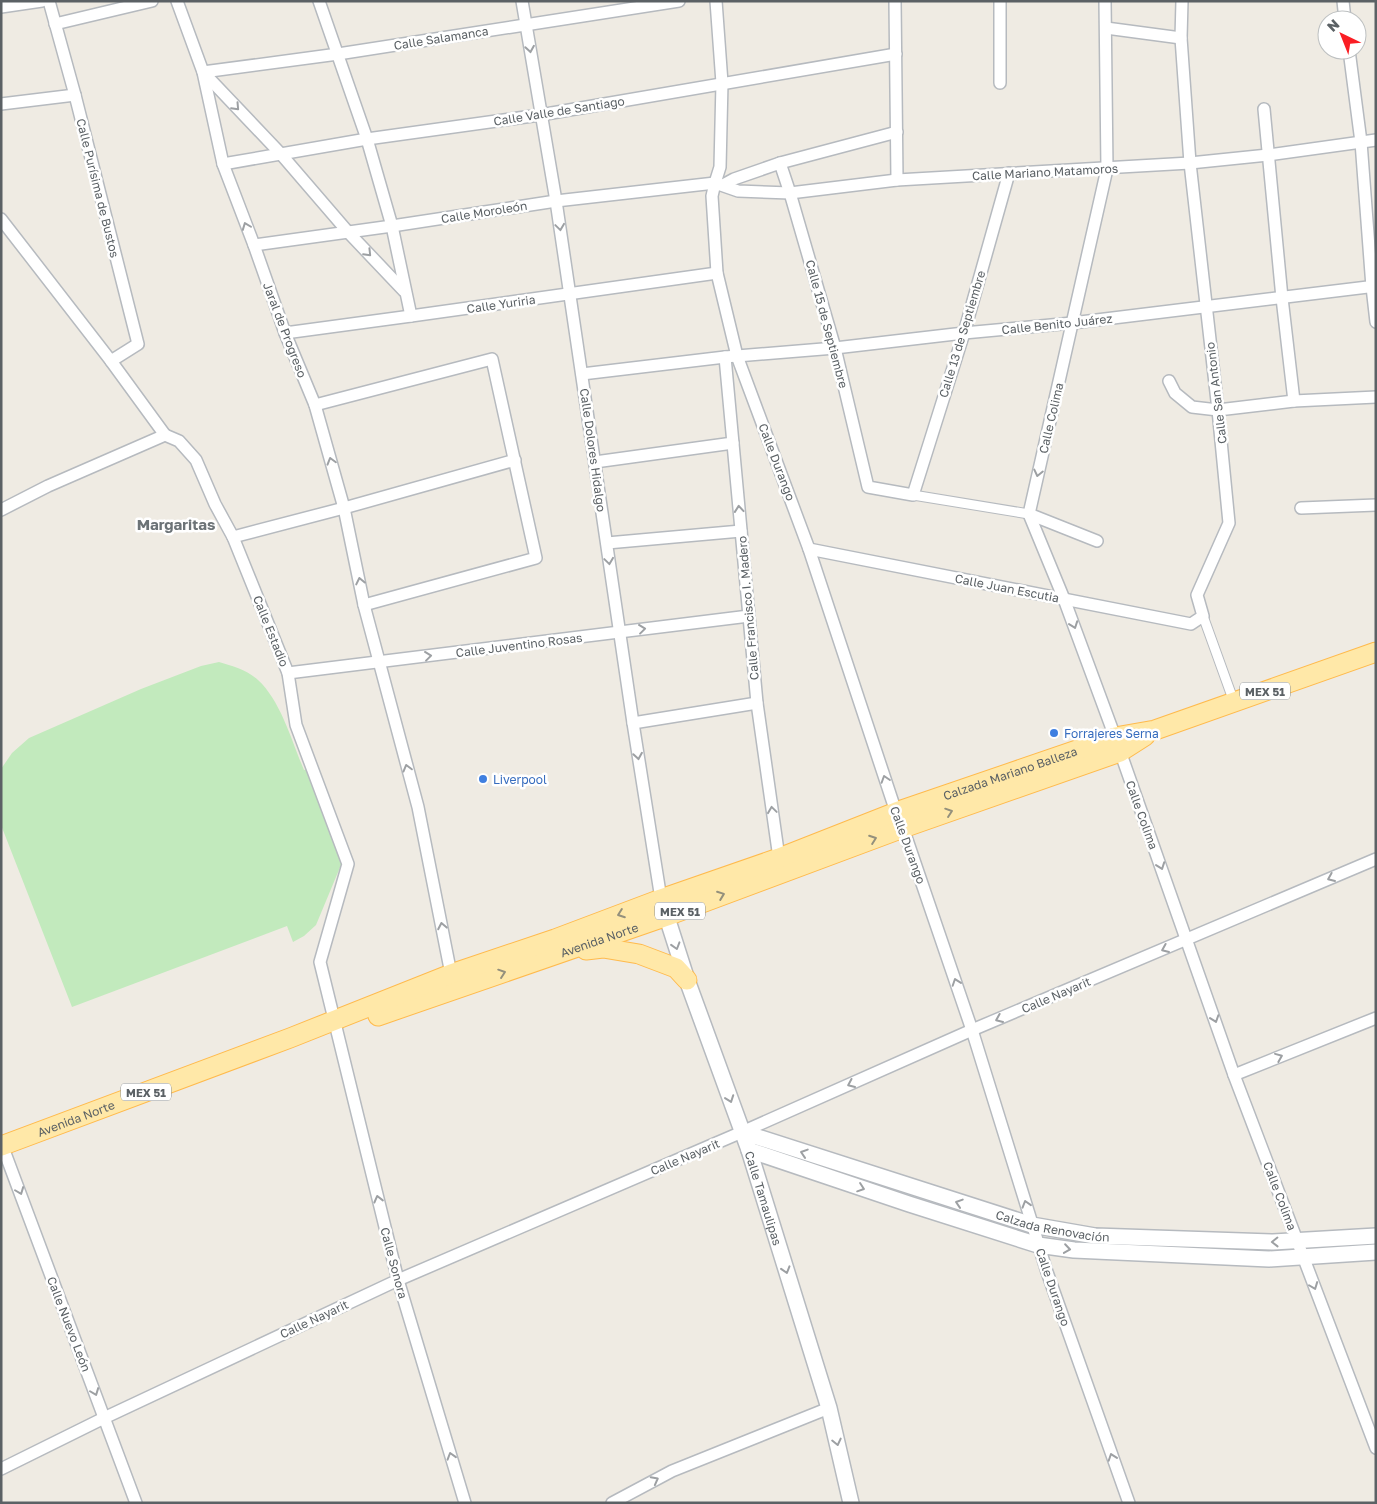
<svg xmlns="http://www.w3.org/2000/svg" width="1377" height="1504" font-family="'Golos Text',sans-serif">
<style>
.green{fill:#c2eabd}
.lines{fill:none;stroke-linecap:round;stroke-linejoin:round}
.pedestrian-casing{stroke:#b6babf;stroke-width:11}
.minor-casing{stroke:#b6babf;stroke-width:14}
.tertiary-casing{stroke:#b6babf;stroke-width:18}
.primary-casing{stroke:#ffba4c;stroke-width:21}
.pedestrian{stroke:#fff;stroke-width:9}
.minor{stroke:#fff;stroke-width:11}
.tertiary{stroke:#fff;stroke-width:15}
.primary{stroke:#ffe8a8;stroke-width:19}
.oneway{stroke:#9da0a3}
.oneway2{stroke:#94907c}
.shop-dot{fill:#3f7fe0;stroke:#fff;stroke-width:2}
.labels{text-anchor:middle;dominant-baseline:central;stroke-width:5;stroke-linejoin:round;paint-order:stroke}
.shield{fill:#fff;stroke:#8c9093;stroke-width:1}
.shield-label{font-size:11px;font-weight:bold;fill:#5b6165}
.street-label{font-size:12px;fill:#5b6165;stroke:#fff}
.shop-label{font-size:12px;fill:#366cbe;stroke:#fff;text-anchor:start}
.quarter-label{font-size:15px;font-weight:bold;fill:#6c7377;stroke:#fff}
</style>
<rect width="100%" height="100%" fill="#efebe3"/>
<!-- green -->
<path class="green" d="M219,662C233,666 247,670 258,680C281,701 292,742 304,770L308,769L341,848V865L316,925L304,936L293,942L287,926L72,1007L1,825V769L12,753L29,738L141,689L201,666Z"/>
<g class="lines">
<defs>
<g id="pedestrian">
<path d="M913,495L1029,514"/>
<path d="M1203,616L1234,702"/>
</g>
<g id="minor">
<path d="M49,1L75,95L138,344L111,361"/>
<path d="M177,1L203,72L223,164L254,245L285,333L315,405L344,508L364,605L418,807L451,974"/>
<path d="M319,1L367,139L392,226L411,316"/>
<path d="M522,1L556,201L633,723L661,899"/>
<path d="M716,1L722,83L720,167L715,183L712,196L717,273L737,356L809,549L896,812L903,828L972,1030L1047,1272L1129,1503"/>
<path d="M895,1L897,180"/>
<path d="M1105,1L1107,169L1029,514L1064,599L1115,737L1234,1075L1376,1448"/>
<path d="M1343,1L1345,20"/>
<path d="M1,7L42,1"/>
<path d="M55,24L152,1"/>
<path d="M1106,28L1181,38"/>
<path d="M1349,50L1361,142L1372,287L1376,322"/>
<path d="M203,72L338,54L679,1"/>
<path d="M204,73L280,153L348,232L404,291"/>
<path d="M1000,83V1"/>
<path d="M1,104L75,95"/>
<path d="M1264,109L1282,298L1294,401"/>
<path d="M780,163L790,193L835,348L868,487L913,495L964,333L1009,173"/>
<path d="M223,164L367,139L540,115L896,54"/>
<path d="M723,185L734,179L780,163L897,132"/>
<path d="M1,219L111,361L165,435"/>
<path d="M254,245L392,226L556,201L715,183L738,191L790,193L897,180L1190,163L1268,155L1376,140"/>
<path d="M285,333L411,316L717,273"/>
<path d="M725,357L757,703L779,858"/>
<path d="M582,374L725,357L835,348L964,333L1072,323L1376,286"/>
<path d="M1169,381L1175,393L1192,407L1218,410L1294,401L1376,397"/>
<path d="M315,405L492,359L536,558L364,605"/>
<path d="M595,462L733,443"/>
<path d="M1301,508L1376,505"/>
<path d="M1,510L48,486L165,435L179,441L196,460L215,504L233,537L288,673L296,725L348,864L320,962L398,1280L465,1503"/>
<path d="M1029,514L1097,541"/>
<path d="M233,537L344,508L515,460"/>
<path d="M607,543L741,531"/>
<path d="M809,549L1191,624L1203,616L1197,595L1229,523L1218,410L1190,163L1181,38L1182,1"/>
<path d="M288,673L749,616"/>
<path d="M633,723L757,703"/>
<path d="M1234,1075L1376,1018"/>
<path d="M2,1145L136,1503"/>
<path d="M1,1469L104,1418L398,1280L742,1132L972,1030L1376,859"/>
<path d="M612,1503L672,1471L829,1408"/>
</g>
<g id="tertiary">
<path id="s1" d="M663,905L687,980L749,1150L829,1408L851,1503"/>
<path id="s2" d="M742,1132L1032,1225L1095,1236L1273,1242L1376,1236"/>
<path d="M749,1150L909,1204L1038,1245L1074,1250L1269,1259L1376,1252"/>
</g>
<g id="primary">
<path d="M586,950L603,948L639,954L676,968L687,980"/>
<path id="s3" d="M378,1016L667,916L903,828L1120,752L1145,736"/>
<path id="s4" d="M1,1146L290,1038L451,974L555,939L661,899L779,858L896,812L1115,737L1155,730L1376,652"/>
</g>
</defs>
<!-- pedestrian casing -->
<use href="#pedestrian" class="pedestrian-casing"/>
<!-- minor casing -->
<use href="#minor" class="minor-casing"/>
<!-- tertiary casing -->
<use href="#tertiary" class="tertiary-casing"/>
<!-- primary casing -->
<use href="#primary" class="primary-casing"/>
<!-- pedestrian -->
<use href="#pedestrian" class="pedestrian"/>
<!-- minor -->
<use href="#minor" class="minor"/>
<!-- tertiary -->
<use href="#tertiary" class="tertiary"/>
<!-- primary -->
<use href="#primary" class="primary"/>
</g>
<!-- one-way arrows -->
<defs><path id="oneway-chevron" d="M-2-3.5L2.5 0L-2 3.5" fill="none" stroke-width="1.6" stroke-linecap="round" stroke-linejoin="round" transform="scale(1.25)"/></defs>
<g class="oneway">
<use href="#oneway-chevron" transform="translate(530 49) rotate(81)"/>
<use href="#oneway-chevron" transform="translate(236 107) rotate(47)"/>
<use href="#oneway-chevron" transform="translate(246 226) rotate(-111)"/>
<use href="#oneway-chevron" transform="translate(560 227) rotate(82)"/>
<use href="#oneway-chevron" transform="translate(368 253) rotate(46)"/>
<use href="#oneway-chevron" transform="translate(331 461) rotate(-106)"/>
<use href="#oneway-chevron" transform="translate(1038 473) rotate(103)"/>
<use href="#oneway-chevron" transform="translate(739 509) rotate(-95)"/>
<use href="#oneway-chevron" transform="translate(609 561) rotate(82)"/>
<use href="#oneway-chevron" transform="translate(360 581) rotate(-102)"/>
<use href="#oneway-chevron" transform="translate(1074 625) rotate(70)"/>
<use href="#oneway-chevron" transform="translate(642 629) rotate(-7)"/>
<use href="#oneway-chevron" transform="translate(428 656) rotate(-7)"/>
<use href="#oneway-chevron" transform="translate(638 756) rotate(81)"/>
<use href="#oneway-chevron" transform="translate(407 768) rotate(-105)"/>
<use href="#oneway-chevron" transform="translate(885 779) rotate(-108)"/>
<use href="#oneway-chevron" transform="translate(772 810) rotate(-98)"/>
<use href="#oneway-chevron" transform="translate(1161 866) rotate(70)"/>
<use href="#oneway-chevron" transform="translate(1331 878) rotate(157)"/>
<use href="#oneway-chevron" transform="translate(442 926) rotate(-101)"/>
<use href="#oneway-chevron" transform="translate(676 946) rotate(73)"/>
<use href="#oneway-chevron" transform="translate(1165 949) rotate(157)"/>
<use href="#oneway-chevron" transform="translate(956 982) rotate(-109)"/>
<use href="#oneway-chevron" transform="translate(999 1019) rotate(157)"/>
<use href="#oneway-chevron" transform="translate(1215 1019) rotate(71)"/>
<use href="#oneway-chevron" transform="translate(1279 1057) rotate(-22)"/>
<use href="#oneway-chevron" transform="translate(851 1084) rotate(156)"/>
<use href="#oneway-chevron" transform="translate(730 1099) rotate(70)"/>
<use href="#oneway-chevron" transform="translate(804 1153) rotate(-162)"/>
<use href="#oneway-chevron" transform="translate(861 1188) rotate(19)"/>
<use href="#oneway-chevron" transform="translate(20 1191) rotate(69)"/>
<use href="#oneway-chevron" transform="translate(378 1199) rotate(-104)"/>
<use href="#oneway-chevron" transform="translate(959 1203) rotate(-162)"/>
<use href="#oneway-chevron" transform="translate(1026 1204) rotate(-107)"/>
<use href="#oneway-chevron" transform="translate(1275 1242) rotate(179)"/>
<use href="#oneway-chevron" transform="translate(1067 1249) rotate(8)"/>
<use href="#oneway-chevron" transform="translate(786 1270) rotate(73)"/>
<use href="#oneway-chevron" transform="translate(1314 1286) rotate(69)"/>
<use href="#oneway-chevron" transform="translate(95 1392) rotate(69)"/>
<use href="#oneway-chevron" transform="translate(837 1442) rotate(77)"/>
<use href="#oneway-chevron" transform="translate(451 1456) rotate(-107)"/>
<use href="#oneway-chevron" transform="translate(1112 1457) rotate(-109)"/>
<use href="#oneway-chevron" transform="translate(655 1480) rotate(-28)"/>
</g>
<g class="oneway2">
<use href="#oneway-chevron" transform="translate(949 812) rotate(-19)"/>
<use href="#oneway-chevron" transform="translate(873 839) rotate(-20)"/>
<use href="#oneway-chevron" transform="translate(721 895) rotate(-21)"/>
<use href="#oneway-chevron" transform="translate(621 914) rotate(160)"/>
<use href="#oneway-chevron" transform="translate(502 973) rotate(-19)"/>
</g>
<!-- markers -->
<g class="shop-dot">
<circle cx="1054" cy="733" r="5"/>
<circle cx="483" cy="779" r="5"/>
</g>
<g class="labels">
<!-- shield labels -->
<g class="shield">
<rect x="1240" y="682.5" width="50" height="17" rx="4"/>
<rect x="655" y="902.5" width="50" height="17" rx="4"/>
<rect x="121" y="1083.5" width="50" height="17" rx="4"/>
</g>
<g class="shield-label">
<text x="1265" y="691">MEX 51</text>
<text x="680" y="911">MEX 51</text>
<text x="146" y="1092">MEX 51</text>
</g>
<!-- street labels -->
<g class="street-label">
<text transform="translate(441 38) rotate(-9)">Calle Salamanca</text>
<text transform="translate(559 111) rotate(-9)">Calle Valle de Santiago</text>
<text transform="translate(1045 172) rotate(-3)">Calle Mariano Matamoros</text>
<text transform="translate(98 188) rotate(76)">Calle Purísima de Bustos</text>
<text transform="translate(484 212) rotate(-9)">Calle Moroleón</text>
<text transform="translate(501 304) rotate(-8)">Calle Yuriria</text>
<text transform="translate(827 324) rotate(75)">Calle 15 de Septiembre</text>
<text transform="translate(1057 324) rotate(-6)">Calle Benito Juárez</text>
<text transform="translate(285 330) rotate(69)">Jaral de Progreso</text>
<text transform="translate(962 334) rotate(-73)">Calle 13 de Septiembre</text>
<text transform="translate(1216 393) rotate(-97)">Calle San Antonio</text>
<text transform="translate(1051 418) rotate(-77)">Calle Colima</text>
<text transform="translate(593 450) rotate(82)">Calle Dolores Hidalgo</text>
<text transform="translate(777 462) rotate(69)">Calle Durango</text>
<text transform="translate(1007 588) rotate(11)">Calle Juan Escutia</text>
<text transform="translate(748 608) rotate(-95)">Calle Francisco I. Madero</text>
<text transform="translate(271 631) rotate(68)">Calle Estadio</text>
<text transform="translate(519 645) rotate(-7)">Calle Juventino Rosas</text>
<text stroke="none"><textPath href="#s4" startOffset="1076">Calzada Mariano Balleza</textPath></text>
<text transform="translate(1142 815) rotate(70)">Calle Colima</text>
<text transform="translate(908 845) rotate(70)">Calle Durango</text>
<text stroke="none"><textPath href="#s3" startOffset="234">Avenida Norte</textPath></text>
<text transform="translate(1056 995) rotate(-23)">Calle Nayarit</text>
<text stroke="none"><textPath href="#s4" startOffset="80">Avenida Norte</textPath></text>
<text transform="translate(685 1157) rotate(-23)">Calle Nayarit</text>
<text transform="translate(1280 1196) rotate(69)">Calle Colima</text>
<text stroke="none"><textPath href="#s1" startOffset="310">Calle Tamaulipas</textPath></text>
<text stroke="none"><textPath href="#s2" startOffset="325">Calzada Renovación</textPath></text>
<text transform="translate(394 1263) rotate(75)">Calle Sonora</text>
<text transform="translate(1053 1287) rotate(71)">Calle Durango</text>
<text transform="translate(314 1319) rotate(-25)">Calle Nayarit</text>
<text transform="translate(69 1324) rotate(69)">Calle Nuevo León</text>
</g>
<!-- shop labels -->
<g class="shop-label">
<text x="1064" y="733">Forrajeres Serna</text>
<text x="493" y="779">Liverpool</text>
</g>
<!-- quarter labels -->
<g class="quarter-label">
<text x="176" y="524">Margaritas</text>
</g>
</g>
<!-- border -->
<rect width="1377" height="1504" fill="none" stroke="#5b6165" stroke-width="5"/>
<!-- north arrow -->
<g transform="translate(1342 35) rotate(317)"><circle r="24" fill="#ffffff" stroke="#bdc0c1"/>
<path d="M0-4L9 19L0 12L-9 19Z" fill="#fa1e24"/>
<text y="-8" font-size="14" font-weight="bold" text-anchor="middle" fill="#5b6165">N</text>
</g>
</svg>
